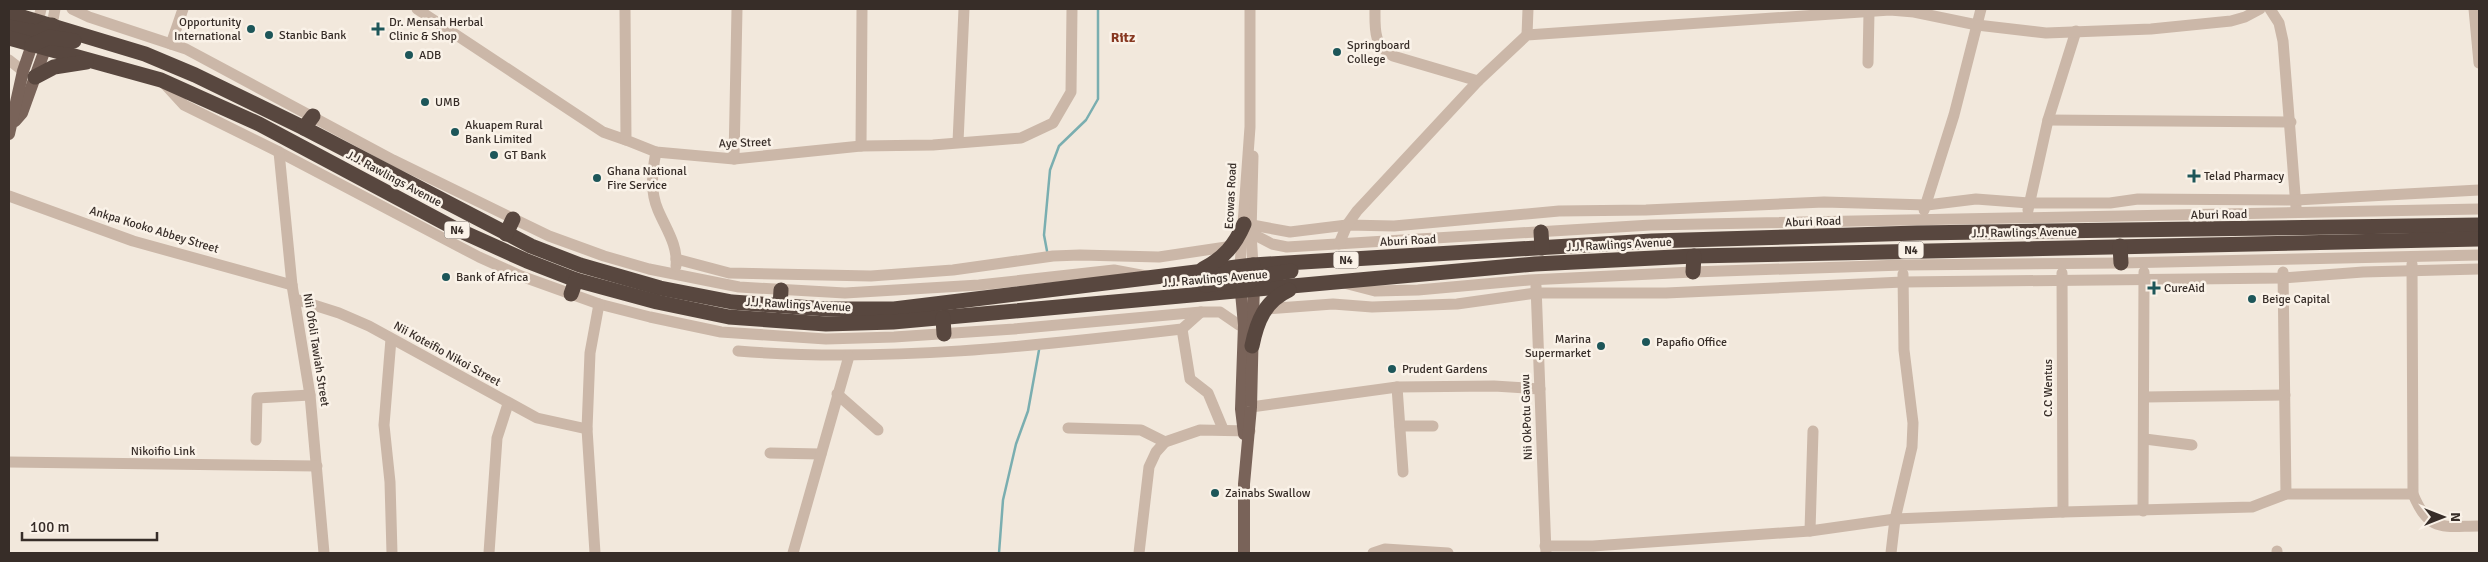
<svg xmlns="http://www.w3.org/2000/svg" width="2488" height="562" font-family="Signika,sans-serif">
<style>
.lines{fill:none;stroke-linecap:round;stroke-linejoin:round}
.stream{stroke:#7aaeb0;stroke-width:2.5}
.minor{stroke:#cbb7a8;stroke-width:11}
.major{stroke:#796359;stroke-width:12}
.highway{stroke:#58473f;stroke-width:15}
.poi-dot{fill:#1d5659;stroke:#faf2e8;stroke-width:2}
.labels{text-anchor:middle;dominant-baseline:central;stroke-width:5;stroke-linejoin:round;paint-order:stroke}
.shield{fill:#faf2e8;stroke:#726862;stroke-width:1}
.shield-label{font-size:11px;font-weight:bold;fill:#372d28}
.poi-label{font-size:12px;fill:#372d28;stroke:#faf2e8;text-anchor:start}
.street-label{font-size:12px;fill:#372d28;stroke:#faf2e8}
.neighbourhood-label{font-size:14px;font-weight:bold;fill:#873720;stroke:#faf2e8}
</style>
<rect width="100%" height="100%" fill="#f2e8dc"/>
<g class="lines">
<!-- stream -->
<g class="stream">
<path d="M1047,251L1044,235L1050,170L1059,146L1086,120L1098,99V9"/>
<path d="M999,553L1003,500L1016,444L1028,411L1039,350"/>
</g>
<!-- minor -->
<g class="minor">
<path d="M72,9L89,17L186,49L393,160L549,236L604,256L649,269L739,287L845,293L979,285L1114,270L1146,276"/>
<path d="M417,9L603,132L626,140"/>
<path d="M625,9L626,140L656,152L734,159L861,146L862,9"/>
<path d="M1375,9C1375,29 1373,45 1393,56L1478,81"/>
<path d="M2270,9L2279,23L2283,41L2296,207"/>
<path d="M2474,9L2479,63"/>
<path d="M38,22L41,9"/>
<path d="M52,25L55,9"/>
<path d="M1527,35L1528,9"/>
<path d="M171,44L183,9"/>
<path d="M9,60L23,71"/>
<path d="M1868,63L1869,12"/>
<path d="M162,81L184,105L279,152L479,257L521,276L599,304L650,317L721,332L826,339L894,337L1014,329L1201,312H1220L1239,325H1244"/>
<path d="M2048,120L2291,122"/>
<path d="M958,142L964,9"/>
<path d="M861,146L933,145L1021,138L1053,123L1071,92L1072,9"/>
<path d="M279,152L292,285L310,395L324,553"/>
<path d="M656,152C652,172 650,191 658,210C666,229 678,245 676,266"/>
<path d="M1253,156L1251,233L1253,265"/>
<path d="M734,159L737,9"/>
<path d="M9,196L133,241L292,285"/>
<path d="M1924,210L1954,115L1981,9"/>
<path d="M2028,210L2048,120L2076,31"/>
<path d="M1252,225L1290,232L1347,225L1394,226L1559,211L1646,210L1824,202L1927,205L1976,199L2029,203H2110L2138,199L2296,200L2479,190"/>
<path d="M1251,233L1272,244L1287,247L1651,225L2479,209"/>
<path d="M1339,244L1347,225L1357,211L1478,81L1527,35L1890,10L1914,12L1977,25L2046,33L2151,29L2231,21L2245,17L2260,9"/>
<path d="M676,259L729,273L871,276L953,270L1053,256L1080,255L1159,257L1233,246"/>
<path d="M2412,264L2413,494C2429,533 2442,526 2479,526"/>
<path d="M1240,266L1250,127V9"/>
<path d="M2283,272L2286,494"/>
<path d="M2062,273L2063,512"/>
<path d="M1344,283L1375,291L1418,290L1529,280L1693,272L1903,265L2121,263L2479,255"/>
<path d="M1536,286L1546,553"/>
<path d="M295,299L339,313L369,326L537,418L587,429"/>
<path d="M1265,309L1333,304L1372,307L1457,304L1536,293H1666L1903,282L2283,278L2363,272L2479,269"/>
<path d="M1182,329L1190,379L1208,393L1223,429"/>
<path d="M391,339L384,425L390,482L392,553"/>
<path d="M738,351C886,363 1035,346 1182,329L1201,312"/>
<path d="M1397,387L1403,472"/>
<path d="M837,394L878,430"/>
<path d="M2145,397L2285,395"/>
<path d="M1251,407L1397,387L1494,386L1540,389"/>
<path d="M1400,426H1433"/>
<path d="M1068,428L1141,430L1165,442"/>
<path d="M2145,439L2192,445"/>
<path d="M256,440L257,398L310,395"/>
<path d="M770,453L821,454"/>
<path d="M9,462L317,466"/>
<path d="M2143,511L2144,272"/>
<path d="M1810,531L1813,431"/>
<path d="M1545,546H1593L1810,531L1895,519L2063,512L2252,507L2286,494H2413"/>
<path d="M489,553L497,438L508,404"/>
<path d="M595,553L587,429L590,353L599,304"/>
<path d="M793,553L849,356"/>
<path d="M1139,553L1149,467L1156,452L1165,442L1200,430L1250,431"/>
<path d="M1373,553L1385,549L1448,553"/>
<path d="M1891,553L1895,519L1912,447L1913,423L1904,350L1903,274"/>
<path d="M2277,553V551"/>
</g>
<!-- major -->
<g class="major">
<path d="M15,121L22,113L48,41"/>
<path d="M9,134L23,71L35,36"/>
<path d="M1240,282L1244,325L1241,409L1244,434"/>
<path d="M1244,553V484L1251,407L1254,281"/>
</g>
<!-- highway -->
<g class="highway">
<path d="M9,13L145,54L195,75L304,128L531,246L580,265L660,288L732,302L827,309H894L1253,265L1652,241L1917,233L2479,225"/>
<path d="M9,27L36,32L52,25"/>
<path d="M9,38L161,80L259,124L454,228L527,261L576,280L657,302L729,317L826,324L893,322L1535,264L1694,256L2479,239"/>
<path d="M32,45L49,37L74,41"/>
<path d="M35,77L54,67L86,62"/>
<path d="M304,128L313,116"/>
<path d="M1541,232L1542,248"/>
<path d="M506,234L513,219"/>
<path d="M2120,246L2121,263"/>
<path d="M1203,269C1224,258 1235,245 1244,224"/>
<path d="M1693,272L1694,256"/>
<path d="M1205,285C1225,282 1241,283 1253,265"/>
<path d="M1243,289L1254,277L1291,271"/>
<path d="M571,294L576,280"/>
<path d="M780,306L781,290"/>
<path d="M943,318L944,334"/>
<path d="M1252,346C1257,321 1265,301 1289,290"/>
</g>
</g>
<!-- markers -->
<g class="poi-dot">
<circle cx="251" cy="29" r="5"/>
<path d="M375.5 21.5h5v5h5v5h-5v5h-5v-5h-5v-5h5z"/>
<circle cx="269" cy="35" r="5"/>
<circle cx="1337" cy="52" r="5"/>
<circle cx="409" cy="55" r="5"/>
<circle cx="425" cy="102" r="5"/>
<circle cx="455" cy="132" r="5"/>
<circle cx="494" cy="155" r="5"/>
<path d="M2191.5 168.5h5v5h5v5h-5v5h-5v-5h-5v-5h5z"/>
<circle cx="597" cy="178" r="5"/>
<circle cx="446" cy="277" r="5"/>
<path d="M2151.5 280.5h5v5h5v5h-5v5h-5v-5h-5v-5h5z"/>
<circle cx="2252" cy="299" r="5"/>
<circle cx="1646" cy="342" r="5"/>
<circle cx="1601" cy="346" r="5"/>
<circle cx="1392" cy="369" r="5"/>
<circle cx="1215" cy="493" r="5"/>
</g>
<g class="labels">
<!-- shield labels -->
<g class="shield">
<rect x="444.5" y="221.5" width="25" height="17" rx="4"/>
<rect x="1898.5" y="241.5" width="25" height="17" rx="4"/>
<rect x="1333.5" y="251.5" width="25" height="17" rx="4"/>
</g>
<g class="shield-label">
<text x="457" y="230">N4</text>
<text x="1911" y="250">N4</text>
<text x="1346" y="260">N4</text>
</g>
<!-- poi labels -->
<g class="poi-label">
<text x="241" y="22" text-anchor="end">Opportunity<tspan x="241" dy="14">International</tspan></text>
<text x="389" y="22">Dr. Mensah Herbal<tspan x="389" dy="14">Clinic &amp; Shop</tspan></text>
<text x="279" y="35">Stanbic Bank</text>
<text x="1347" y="45">Springboard<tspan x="1347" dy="14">College</tspan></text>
<text x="419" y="55">ADB</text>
<text x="435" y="102">UMB</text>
<text x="465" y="125">Akuapem Rural<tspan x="465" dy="14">Bank Limited</tspan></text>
<text x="504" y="155">GT Bank</text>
<text x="607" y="171">Ghana National<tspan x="607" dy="14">Fire Service</tspan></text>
<text x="2204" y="176">Telad Pharmacy</text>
<text x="456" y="277">Bank of Africa</text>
<text x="2164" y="288">CureAid</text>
<text x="2262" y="299">Beige Capital</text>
<text x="1591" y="339" text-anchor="end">Marina<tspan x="1591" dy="14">Supermarket</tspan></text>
<text x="1656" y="342">Papafio Office</text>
<text x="1402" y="369">Prudent Gardens</text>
<text x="1225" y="493">Zainabs Swallow</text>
</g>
<!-- street labels -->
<g class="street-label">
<text transform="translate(745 143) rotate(-2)">Aye Street</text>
<text transform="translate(394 179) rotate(28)">J.J. Rawlings Avenue</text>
<text transform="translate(1231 196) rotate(-87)">Ecowas Road</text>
<text transform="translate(2219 215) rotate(-1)">Aburi Road</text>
<text transform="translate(1813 222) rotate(-2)">Aburi Road</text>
<text transform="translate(154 230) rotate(17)">Ankpa Kooko Abbey Street</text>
<text transform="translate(2024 233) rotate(-1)">J.J. Rawlings Avenue</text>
<text transform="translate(1408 241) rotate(-3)">Aburi Road</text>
<text transform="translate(1619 245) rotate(-3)">J.J. Rawlings Avenue</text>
<text transform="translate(1215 279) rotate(-5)">J.J. Rawlings Avenue</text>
<text transform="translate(798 305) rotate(3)">J.J. Rawlings Avenue</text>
<text transform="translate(316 350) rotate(81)">Nii Ofoli Tawiah Street</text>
<text transform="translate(447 354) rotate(29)">Nii Koteifio Nikoi Street</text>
<text transform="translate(2048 388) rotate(-90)">C.C Wentus</text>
<text transform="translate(1527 417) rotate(-92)">Nii OkPotu Gawu</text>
<text x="163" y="451">Nikoifio Link</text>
</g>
<!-- neighbourhood labels -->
<g class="neighbourhood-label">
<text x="1123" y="37">Ritz</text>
</g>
</g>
<!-- border -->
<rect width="2488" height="562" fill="none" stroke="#372d28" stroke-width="20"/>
<!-- north arrow -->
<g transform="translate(2443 517) rotate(90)" stroke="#faf2e8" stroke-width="4" paint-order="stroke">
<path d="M0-4L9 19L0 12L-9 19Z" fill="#372d28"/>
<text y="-8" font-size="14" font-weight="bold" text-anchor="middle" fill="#372d28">N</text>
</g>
<!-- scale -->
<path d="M22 532v8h135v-8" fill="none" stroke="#372d28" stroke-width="2.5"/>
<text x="30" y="532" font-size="15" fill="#372d28" stroke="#faf2e8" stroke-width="4" paint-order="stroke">100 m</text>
</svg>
